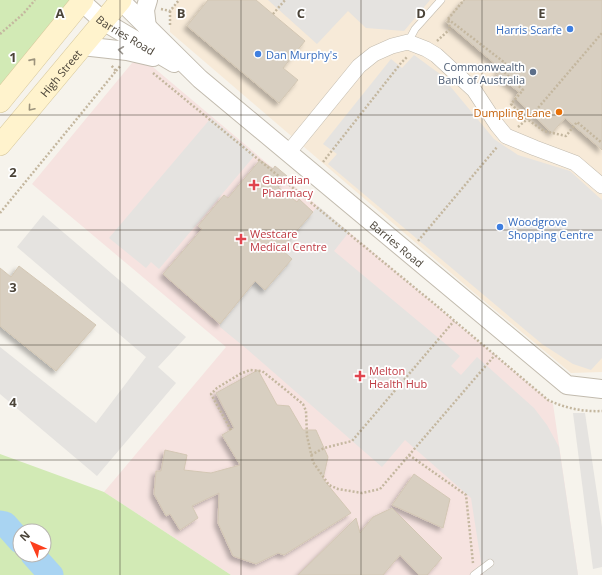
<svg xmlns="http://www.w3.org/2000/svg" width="602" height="575" font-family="'Open Sans',sans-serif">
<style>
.commercial{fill:#f7ead8}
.medical{fill:#f6e3e0}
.green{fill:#d2eab5;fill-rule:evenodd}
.parking{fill:#e5e3e0}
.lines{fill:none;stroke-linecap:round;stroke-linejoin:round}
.river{stroke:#a9d4f2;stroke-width:25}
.building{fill:#d8cfc1;stroke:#d3c7b4;filter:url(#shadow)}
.service-casing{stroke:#c2bbae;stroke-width:8}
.minor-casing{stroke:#c2bbae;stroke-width:16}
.tertiary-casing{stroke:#c2bbae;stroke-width:20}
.secondary-casing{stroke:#d6c79b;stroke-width:22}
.path{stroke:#c4b79f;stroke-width:2.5;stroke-dasharray:2 2;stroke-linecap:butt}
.service{stroke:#fff;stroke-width:7}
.minor{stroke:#fff;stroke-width:15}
.tertiary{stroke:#fff;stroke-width:18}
.secondary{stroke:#fff3cd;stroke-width:21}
.oneway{stroke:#9c9892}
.oneway2{stroke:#9c937c}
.grid{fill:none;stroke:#4b4439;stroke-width:1;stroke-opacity:0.55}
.shop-dot{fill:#3f7fe0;stroke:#fff;stroke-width:1.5}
.service-dot{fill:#5c6f8a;stroke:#fff;stroke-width:1.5}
.food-dot{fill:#e8710a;stroke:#fff;stroke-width:1.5}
.health-dot{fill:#e0444e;stroke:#fff;stroke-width:1.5}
.labels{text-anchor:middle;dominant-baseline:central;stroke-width:3.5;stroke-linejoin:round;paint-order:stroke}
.shop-label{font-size:11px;fill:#366cbe;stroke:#fff;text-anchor:start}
.street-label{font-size:11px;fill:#4b4439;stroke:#fff}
.service-label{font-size:11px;fill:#4e5e75;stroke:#fff;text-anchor:end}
.food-label{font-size:11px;fill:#c56008;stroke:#fff;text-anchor:end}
.health-label{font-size:11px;fill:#be3a42;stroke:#fff;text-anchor:start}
.grid-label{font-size:13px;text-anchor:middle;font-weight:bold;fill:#4b4439;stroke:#fff;stroke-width:3.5;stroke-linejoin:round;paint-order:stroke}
</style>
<defs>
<filter id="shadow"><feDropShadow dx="-3.5" dy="3.5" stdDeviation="2" flood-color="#0004"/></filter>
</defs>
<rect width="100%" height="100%" fill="#f6f3ec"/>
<!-- commercial -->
<path class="commercial" d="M179,0H602V372L571,373L472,291L170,32V11Z"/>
<!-- medical -->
<path class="medical" d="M147,62L553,404L578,575H231L104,492L226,347L32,184L132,63Z"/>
<!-- green -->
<g class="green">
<path d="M0,0H82L0,100Z"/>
<path d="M0,454L104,492L231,575H0ZM20,531H44V555H20Z"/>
</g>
<!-- parking -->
<g class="parking">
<path d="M268,0H430L404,31L366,28L348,11L317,44Z"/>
<path d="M414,55L440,74L494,139L518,155L570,171L602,200V358L591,370L573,364L542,344L328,164L337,154L323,144L391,59L402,68Z"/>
<path d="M211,118L255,155L159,269L151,262L146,268L109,238Z"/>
<path d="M318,206L349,232L334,251L460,356L451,366L461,375L477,357L534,408L547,425L559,447L578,575H483L471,498L405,440L382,467L248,350L220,327V324L255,281L265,290L291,259L281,249Z"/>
<path d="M43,215L186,337L158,367L176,383L97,476L0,394V347L96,423L146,357L17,247Z"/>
<path d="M573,413H585L602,527V567L593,569Z"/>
</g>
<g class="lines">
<!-- river -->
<g class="river">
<path d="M0,523L5,524L20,541"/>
<path d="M33,555L51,575"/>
</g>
</g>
<!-- building -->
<g class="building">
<path d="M208,0H256L305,41L283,68L298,80L279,103L187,26Z"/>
<path d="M464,0H602V150L565,118L552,133L515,98L519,92L497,75L501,69L446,22Z"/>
<path d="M260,160L273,169L275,166L287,176L278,187L297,202L299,199L313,212L281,249L292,259L265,290L255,281L220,324L163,274L202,229L198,226L224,195L228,198Z"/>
<path d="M19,266L96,325L56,371L0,326V268L11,277Z"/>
<path d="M258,370L277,405L289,406L303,430H316L328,457L323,479L351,513L284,555L278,553L256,564L233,556L218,523L219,493L192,506L198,518L180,530L170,514L166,516L154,494L156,471H161L165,450L187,455L184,470L211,473L240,465L222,435L234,428L216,393Z"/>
<path d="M414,474L450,499L443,528L392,505Z"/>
<path d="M392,508L442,558L427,575H419L400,555L383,575H298L356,518L360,533L373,517Z"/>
</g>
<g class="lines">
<defs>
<g id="service">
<path d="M408,42L415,29L441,0"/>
<path d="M474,575L490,563"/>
</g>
<path id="minor" d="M288,153L359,66L374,54L392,46L408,42L426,49L436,55L474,90L497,125L506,136L535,148L575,163L602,186"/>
<g id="tertiary">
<path id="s1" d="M120,0L200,79L567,385L602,389"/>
<path id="s2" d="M82,2L103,21L174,63"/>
<path d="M147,28L145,10L148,0"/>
<path d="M82,46L127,51L153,57"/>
</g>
<g id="secondary">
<path d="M0,102L83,0"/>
<path id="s3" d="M0,145L121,0"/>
</g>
</defs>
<!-- service casing -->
<use href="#service" class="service-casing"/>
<!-- minor casing -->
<use href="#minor" class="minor-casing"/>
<!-- tertiary casing -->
<use href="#tertiary" class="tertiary-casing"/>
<!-- secondary casing -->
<use href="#secondary" class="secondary-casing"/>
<!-- path -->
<g class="path">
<path d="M161,9L170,11L179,0"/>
<path d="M170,11V27"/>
<path d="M273,14L285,0"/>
<path d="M448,19L505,63L501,69L523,90L511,104L527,119L544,131L566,136L577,122L602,143"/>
<path d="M0,34L23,14L35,0"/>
<path d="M437,41L450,29L448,19L464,0"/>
<path d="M116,71L121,65"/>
<path d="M153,73L437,306L548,400C565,408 583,412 602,411"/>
<path d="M518,127L532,115L602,33"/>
<path d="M323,162L401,63L407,57"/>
<path d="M0,213L116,71L111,65"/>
<path d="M418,241L497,147"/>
<path d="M231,430L211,394L217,388L240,374L250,370L262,371L271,378L303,404L306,411L307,436L313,462L329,485L338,489L362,493L380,489L495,355"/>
<path d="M311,455L324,448L352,441L454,321"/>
<path d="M409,455L466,495L473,563"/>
</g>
<!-- service -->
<use href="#service" class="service"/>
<!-- minor -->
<use href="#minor" class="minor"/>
<!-- tertiary -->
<use href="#tertiary" class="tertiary"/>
<!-- secondary -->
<use href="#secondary" class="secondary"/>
</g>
<!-- one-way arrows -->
<defs><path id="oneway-chevron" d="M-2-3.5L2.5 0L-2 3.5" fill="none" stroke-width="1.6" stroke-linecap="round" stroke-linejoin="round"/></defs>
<use class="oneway" href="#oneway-chevron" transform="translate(121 50) rotate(-173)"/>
<g class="oneway2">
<use href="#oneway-chevron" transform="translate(33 61) rotate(-51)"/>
<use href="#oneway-chevron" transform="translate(31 108) rotate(130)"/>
</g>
<!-- grid -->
<path class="grid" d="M120,0V575M241,0V575M361,0V575M482,0V575M0,115H602M0,230H602M0,345H602M0,460H602"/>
<!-- markers -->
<g class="shop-dot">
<circle cx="570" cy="29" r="4"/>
<circle cx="258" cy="54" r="4"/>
<circle cx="500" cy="227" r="4"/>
</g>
<circle class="service-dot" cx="533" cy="72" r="4"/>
<circle class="food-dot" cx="559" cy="112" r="4"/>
<g class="health-dot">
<path d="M252 179h4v4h4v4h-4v4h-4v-4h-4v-4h4z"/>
<path d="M239 233h4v4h4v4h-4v4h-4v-4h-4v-4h4z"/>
<path d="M358 370h4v4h4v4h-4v4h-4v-4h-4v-4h4z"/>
</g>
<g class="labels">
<!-- shop labels -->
<g class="shop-label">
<text x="562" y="29" text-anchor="end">Harris Scarfe</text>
<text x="266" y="54">Dan Murphy's</text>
<text x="508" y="221">Woodgrove<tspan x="508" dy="13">Shopping Centre</tspan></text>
</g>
<!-- street labels -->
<g class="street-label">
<text stroke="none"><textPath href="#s2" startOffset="55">Barries Road</textPath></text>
<text stroke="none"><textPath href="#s3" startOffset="94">High Street</textPath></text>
<text stroke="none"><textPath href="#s1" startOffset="369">Barries Road</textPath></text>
</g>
<!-- service labels -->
<g class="service-label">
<text x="525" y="66">Commonwealth<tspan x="525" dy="13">Bank of Australia</tspan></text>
</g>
<!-- food labels -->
<g class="food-label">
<text x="551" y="112">Dumpling Lane</text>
</g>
<!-- health labels -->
<g class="health-label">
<text x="262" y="179">Guardian<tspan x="262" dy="13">Pharmacy</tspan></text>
<text x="250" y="233">Westcare<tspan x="250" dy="13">Medical Centre</tspan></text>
<text x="369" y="370">Melton<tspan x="369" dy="13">Health Hub</tspan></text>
</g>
</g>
<g class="grid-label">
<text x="60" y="18">A</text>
<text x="181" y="18">B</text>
<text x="301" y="18">C</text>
<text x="421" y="18">D</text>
<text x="542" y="18">E</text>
<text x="13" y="62">1</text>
<text x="13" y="177">2</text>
<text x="13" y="292">3</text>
<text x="13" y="407">4</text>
</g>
<!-- north arrow -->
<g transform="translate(32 543) rotate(315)"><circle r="19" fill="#ffffff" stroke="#b7b4b0"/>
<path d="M0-3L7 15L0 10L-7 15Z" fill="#fc3f1d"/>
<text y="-6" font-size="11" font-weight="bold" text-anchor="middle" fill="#4b4439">N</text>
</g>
</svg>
